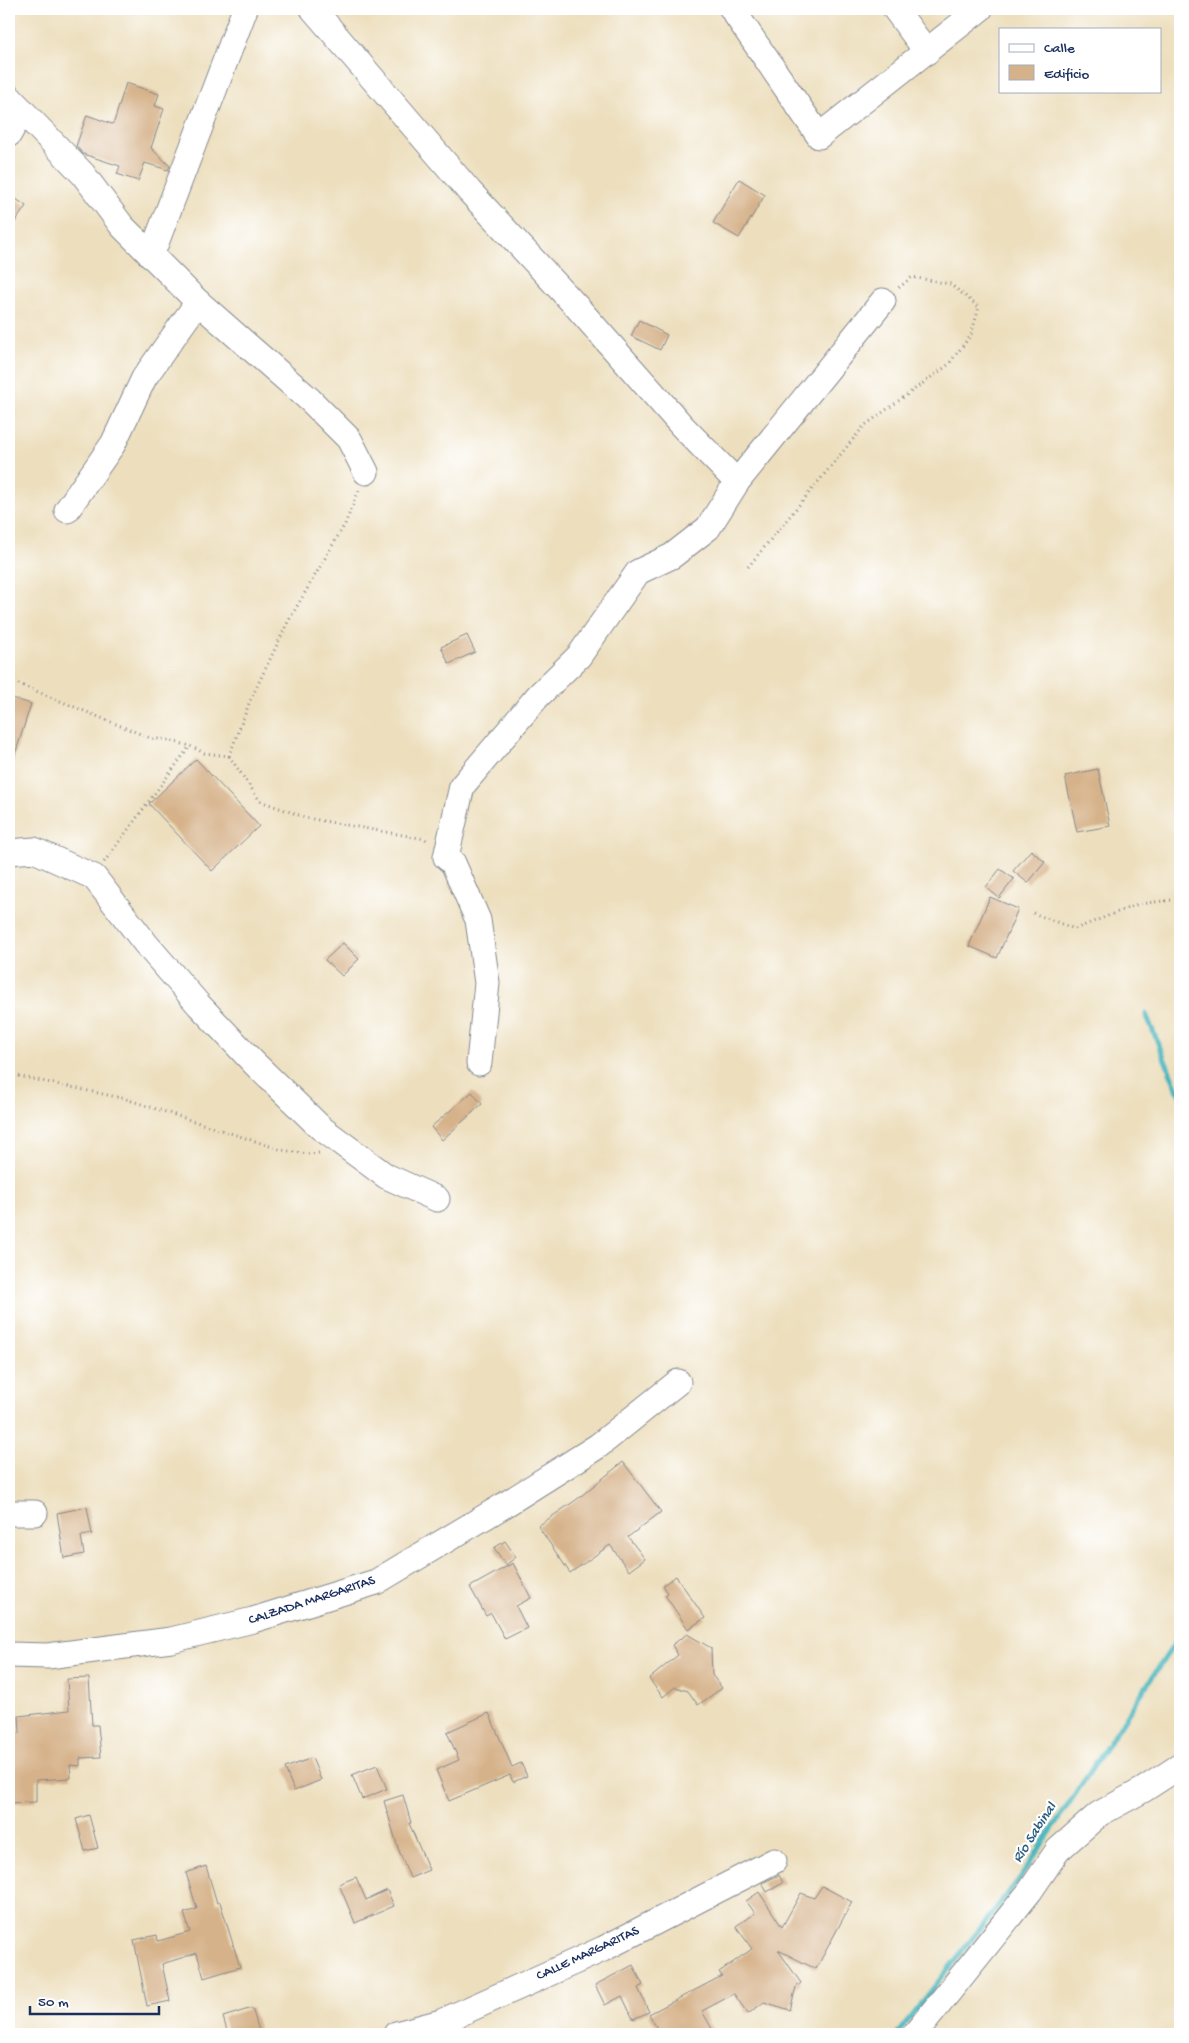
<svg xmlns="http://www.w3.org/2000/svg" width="1189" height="2043" font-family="'Gochi Hand',sans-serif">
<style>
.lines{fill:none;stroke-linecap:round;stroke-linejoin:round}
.stream{stroke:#47b6be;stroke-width:5}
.building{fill:#d6b28a}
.minor-casing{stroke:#84878e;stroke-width:27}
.path{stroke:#84878e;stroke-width:3;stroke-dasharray:1 4;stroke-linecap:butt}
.minor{stroke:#fff;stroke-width:25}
.labels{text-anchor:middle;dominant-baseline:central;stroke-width:4.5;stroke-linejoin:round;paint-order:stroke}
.street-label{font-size:14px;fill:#1b2f5e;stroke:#fff}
.water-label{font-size:15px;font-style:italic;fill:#2a5e80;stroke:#fff}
</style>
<rect width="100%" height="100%" fill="#fff"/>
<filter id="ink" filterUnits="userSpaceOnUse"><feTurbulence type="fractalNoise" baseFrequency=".02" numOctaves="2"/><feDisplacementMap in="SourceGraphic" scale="10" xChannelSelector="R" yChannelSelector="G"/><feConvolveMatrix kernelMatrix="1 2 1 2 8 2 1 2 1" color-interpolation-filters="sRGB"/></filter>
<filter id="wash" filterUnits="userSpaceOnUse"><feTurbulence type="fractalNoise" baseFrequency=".0096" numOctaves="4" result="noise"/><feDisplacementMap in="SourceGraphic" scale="20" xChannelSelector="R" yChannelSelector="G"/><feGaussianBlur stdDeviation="1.12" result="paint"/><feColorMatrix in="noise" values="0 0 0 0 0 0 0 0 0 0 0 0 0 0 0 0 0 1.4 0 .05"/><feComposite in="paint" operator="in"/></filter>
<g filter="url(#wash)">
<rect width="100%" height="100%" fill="#eddfbe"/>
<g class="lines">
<!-- stream -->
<g class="stream">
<path d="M1146,1014L1180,1096"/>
<path d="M897,2034L1020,1878L1180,1635"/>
</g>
</g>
<g id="blocks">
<!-- building -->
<g class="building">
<path d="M126,83L159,94L155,106L164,109L151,148L170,166L168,170L145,163L138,181L117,174L120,166L83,154L76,146L87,115L112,124L114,122Z"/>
<path d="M739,179L765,195L739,238L713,223Z"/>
<path d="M9,194L26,206L9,231Z"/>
<path d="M639,320L667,335L660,350L631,336Z"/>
<path d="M467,635L475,652L449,664L441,647Z"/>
<path d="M9,697L31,704L12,764H9Z"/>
<path d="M196,759L259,826L212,871L149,804Z"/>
<path d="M1098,769L1110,826L1077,832L1065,776Z"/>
<path d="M1031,850L1045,862L1028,883L1013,871Z"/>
<path d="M1000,869L1014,879L999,898L986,887Z"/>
<path d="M990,897L1018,909L997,958L969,946Z"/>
<path d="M343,943L359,959L342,976L325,960Z"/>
<path d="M472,1092L482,1104L442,1140L431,1127Z"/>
<path d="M623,1462L661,1512L628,1537L645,1559L629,1571L610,1545L570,1573L538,1526L576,1500Z"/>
<path d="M87,1507L92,1534L81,1536L84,1554L64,1558L57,1513Z"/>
<path d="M505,1541L516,1557L506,1565L494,1548Z"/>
<path d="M513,1563L531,1598L516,1606L527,1628L505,1639L491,1613L486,1616L470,1587Z"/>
<path d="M676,1576L705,1618L688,1629L665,1595L668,1593L663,1585Z"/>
<path d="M687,1634L711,1648L712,1675L722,1688L698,1705L688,1691L675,1687L663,1697L649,1679L678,1655L672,1645Z"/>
<path d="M89,1678L92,1725H98L101,1757L80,1758V1766L70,1765L71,1778L36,1780V1802L9,1803V1734L20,1733L19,1716L69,1710L67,1679Z"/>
<path d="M489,1713L512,1767L521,1763L527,1776L513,1782L510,1775L449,1801L436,1770L459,1760L447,1732Z"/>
<path d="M312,1758L321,1780L294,1791L285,1768Z"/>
<path d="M377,1765L387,1789L362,1799L352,1775Z"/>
<path d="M403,1795L411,1823H409L429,1870L410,1878L398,1848L384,1801Z"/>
<path d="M89,1815L98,1848L85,1851L76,1819Z"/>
<path d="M206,1866L217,1903L220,1902L240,1967L204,1978L197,1953L162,1964L170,2001L147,2006L134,1940L157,1935L158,1941L190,1932L184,1913L197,1909L186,1873Z"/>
<path d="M779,1875L783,1883L767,1892L762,1883Z"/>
<path d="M356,1877L366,1900L387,1890L394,1906L355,1923L339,1884Z"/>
<path d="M822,1886L852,1902L816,1969L778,1950L801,1983L796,1987L790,2010L764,2002L748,2014L734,1994L702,2011L715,2034H660L649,2014L722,1976L719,1972L752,1949L736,1926L755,1913L746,1901L759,1892L782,1927L801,1893L814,1898Z"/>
<path d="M633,1965L643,1985L638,1988L649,2012L633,2019L622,1996L605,2005L595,1985Z"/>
<path d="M252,2008L260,2034H228L223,2017Z"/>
</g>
</g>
</g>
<g filter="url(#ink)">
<use href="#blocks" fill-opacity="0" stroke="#84878e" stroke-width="1"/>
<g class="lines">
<defs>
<g id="minor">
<path d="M313,9L470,192L577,307L683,427L737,482"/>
<path d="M732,9L819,136L980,9"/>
<path d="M895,9L927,52"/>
<path d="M9,97L83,174L122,226L198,302L310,400L349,439L366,472"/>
<path d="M9,134L22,111"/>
<path d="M151,256L245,9"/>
<path d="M67,510L113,444L144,378L198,302"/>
<path d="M9,852L34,850L94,877L146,944L199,1005L254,1063L321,1128L386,1176L437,1199"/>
<path d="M479,1063L487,983L478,920L453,863L446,857L462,786L538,696L579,656L638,572L672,556L708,528L737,482L883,301"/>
<path d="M9,1513H35"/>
<path d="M9,1655L48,1656L171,1640L253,1620L376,1582L503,1506L598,1446L678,1382"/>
<path d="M396,2034L441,2022L603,1949L774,1861"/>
<path d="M915,2034L1030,1891L1058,1850L1099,1814L1143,1790L1180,1766"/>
</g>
</defs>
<!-- minor casing -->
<use href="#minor" class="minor-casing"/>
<!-- path -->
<g class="path">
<path d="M748,567L864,426L948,365L971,335L979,307L950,284L912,277L897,289"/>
<path d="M9,680L150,738L169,740L190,746"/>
<path d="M229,756L260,801L307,818L425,839L429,842"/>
<path d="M104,862L190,746L204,753L229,756L250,701L289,620L345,524L359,490"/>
<path d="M1033,913L1075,929L1138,904L1180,899"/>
<path d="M9,1074L126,1099L282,1150L307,1154L319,1153"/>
</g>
<!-- minor -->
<use href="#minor" class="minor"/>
</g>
</g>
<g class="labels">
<!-- street labels -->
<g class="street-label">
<text transform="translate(312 1601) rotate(-18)">CALZADA MARGARITAS</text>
<text transform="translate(588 1954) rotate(-25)">CALLE MARGARITAS</text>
</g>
<!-- water labels -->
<g class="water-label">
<text transform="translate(1035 1833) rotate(-57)">Río Sabinal</text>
</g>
</g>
<!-- margin -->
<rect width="1189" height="2043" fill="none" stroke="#fff" stroke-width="30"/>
<!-- legend -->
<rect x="999" y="28" width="162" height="65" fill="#ffffff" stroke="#a4acbf"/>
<rect x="1009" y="44" width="25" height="8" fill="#ffffff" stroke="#a4acbf"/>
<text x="1044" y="52" font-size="15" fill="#1b2f5e">Calle</text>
<rect x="1009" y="65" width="25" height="15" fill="#d6b28a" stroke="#a4acbf"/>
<text x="1044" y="78" font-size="15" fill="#1b2f5e">Edificio</text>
<!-- scale -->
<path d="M30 2006v8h129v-8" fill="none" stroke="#1b2f5e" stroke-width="2.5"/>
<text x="38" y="2006" font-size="15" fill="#1b2f5e" stroke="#ffffff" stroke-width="4" paint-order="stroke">50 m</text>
</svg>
